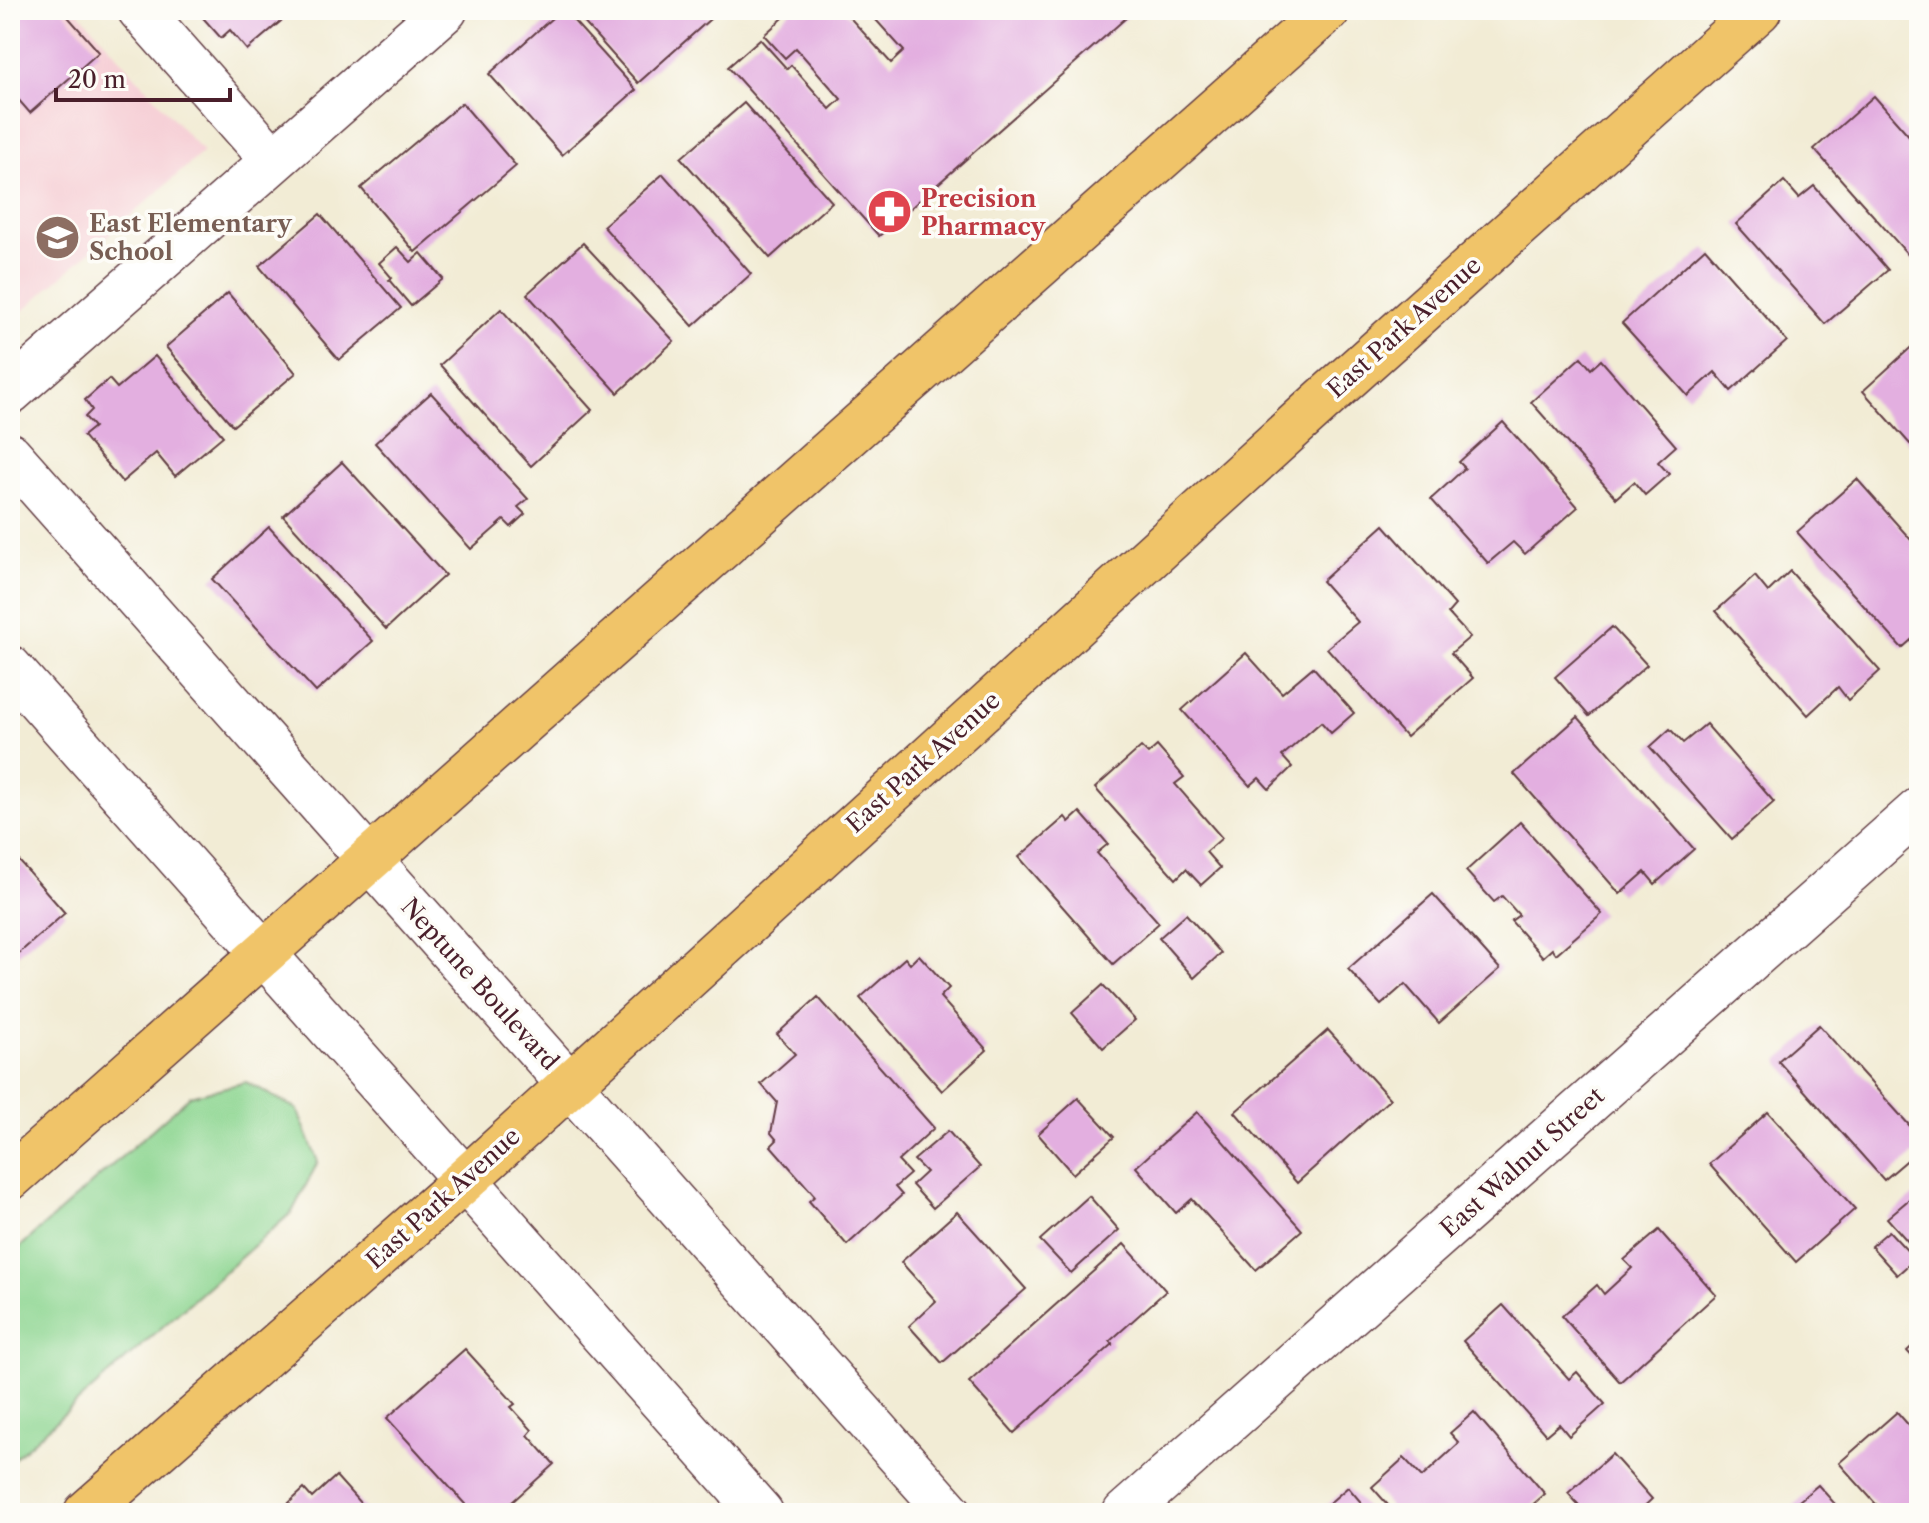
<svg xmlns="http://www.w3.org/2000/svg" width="1929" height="1523" font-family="'Libre Caslon Text',serif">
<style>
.built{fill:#f6cfd6}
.green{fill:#8ed692;stroke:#6c7a5e;stroke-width:2}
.building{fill:#e3afe0}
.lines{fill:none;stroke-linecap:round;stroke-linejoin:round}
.street-casing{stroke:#633e44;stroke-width:47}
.highway-casing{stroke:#633e44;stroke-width:47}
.street{stroke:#fff;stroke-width:44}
.highway{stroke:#f0c469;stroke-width:44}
.labels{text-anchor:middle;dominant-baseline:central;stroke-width:7;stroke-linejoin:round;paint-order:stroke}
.health-label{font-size:24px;font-weight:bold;fill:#be3a42;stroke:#fdfcf7;text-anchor:start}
.education-label{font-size:24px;font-weight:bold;fill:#785e54;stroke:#fdfcf7;text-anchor:start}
.street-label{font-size:24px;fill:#4a1f2b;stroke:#fdfcf7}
</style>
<rect width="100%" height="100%" fill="#fdfcf7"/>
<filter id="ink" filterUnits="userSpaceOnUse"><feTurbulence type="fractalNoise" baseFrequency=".0125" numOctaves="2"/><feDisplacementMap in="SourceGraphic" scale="16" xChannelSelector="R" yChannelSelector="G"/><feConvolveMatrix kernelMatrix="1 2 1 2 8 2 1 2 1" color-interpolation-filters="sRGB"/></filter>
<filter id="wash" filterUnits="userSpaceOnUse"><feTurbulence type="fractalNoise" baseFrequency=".006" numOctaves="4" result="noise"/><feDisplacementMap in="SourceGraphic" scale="32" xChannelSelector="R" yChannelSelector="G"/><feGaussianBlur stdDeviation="1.8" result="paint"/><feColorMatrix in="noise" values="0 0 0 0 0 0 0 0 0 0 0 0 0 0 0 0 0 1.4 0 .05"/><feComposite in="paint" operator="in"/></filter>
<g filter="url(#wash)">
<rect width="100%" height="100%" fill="#f2ecd5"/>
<!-- built -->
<path class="built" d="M10,10H77L203,152L10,322Z"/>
<!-- green -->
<path class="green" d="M246,1082L297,1109L318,1162L292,1212L10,1462V1256L190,1096Z"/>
<g id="blocks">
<!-- building -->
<g class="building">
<path d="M10,10H62L99,52L30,113L10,90Z"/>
<path d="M196,10H294L247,50L230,30L221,38Z"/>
<path d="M561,10H564L636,90L562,155L489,74Z"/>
<path d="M573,10H703L710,19L638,83Z"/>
<path d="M792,10H843L891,63L904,51L867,10H1135L879,236L728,67L760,39L787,69L791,65L830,109L841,99L796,48L785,58L764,35Z"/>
<path d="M1874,96L1919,147V267L1814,149Z"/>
<path d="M462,103L516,166L415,252L361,188Z"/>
<path d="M744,103L832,202L770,258L681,158Z"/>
<path d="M663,174L751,274L693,326L603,226Z"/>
<path d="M1784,181L1799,198L1814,186L1888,270L1825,324L1736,224Z"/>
<path d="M320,214L401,308L339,360L259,266Z"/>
<path d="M583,243L674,341L618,393L527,294Z"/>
<path d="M397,247L411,262L421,253L443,279L411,306L389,280L392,278L379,263Z"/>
<path d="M1705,248L1787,341L1731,391L1715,372L1688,396L1622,323Z"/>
<path d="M228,293L296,373L233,426L166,347Z"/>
<path d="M501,309L592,410L531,466L440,365Z"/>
<path d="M1919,340V436L1910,444L1863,391Z"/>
<path d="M155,356L223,436L175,476L156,453L122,482L83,436L94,427L85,417L92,410L85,400L109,379L117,388Z"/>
<path d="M1581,357L1591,369L1601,360L1676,446L1658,462L1669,474L1645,495L1634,482L1616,498L1531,402Z"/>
<path d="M431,393L528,499L518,507L525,514L511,527L504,520L471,549L375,443Z"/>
<path d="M1503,422L1578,507L1525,554L1513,542L1488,563L1431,499L1465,468L1459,462Z"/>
<path d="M342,462L445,575L386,629L283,516Z"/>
<path d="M1857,479L1919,549V633L1902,648L1797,532Z"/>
<path d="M1384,525L1455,605L1448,613L1470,637L1451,653L1473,678L1406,737L1327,648L1358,622L1322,581Z"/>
<path d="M269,527L373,641L316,692L212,579Z"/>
<path d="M1790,571L1880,671L1848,700L1838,687L1808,715L1716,611L1755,576L1768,592Z"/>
<path d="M1612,627L1647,665L1589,716L1555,677Z"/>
<path d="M1246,653L1282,693L1313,667L1354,713L1331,733L1321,722L1282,756L1292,767L1269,789L1259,778L1250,786L1182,710Z"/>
<path d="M1578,717L1694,849L1655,884L1645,872L1620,894L1514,774Z"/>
<path d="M1706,724L1774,802L1732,839L1650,747L1670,729L1683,743Z"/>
<path d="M1157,746L1184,777L1175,784L1222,838L1206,852L1220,868L1201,885L1186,869L1176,879L1095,788L1141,747L1148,754Z"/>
<path d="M1080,812L1108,844L1097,853L1159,923L1113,964L1019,857L1065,817L1069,822Z"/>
<path d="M1520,822L1602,914L1556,954L1552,949L1543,957L1511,921L1519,915L1502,896L1494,902L1466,871Z"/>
<path d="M13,854L65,913L10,961V857Z"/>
<path d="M1433,894L1500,969L1439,1023L1405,984L1381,1005L1348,969Z"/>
<path d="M1186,914L1221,953L1194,978L1159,938Z"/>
<path d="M919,955L949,988L940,997L987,1050L942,1091L860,998L905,958L910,964Z"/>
<path d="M1103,985L1135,1020L1103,1048L1072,1013Z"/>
<path d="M818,997L934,1128L898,1161L910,1174L895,1187L902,1195L847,1245L809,1201L815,1196L771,1146L777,1140L771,1133L777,1102L761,1084L795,1054L777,1034Z"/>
<path d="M1819,1025L1919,1136V1150L1884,1180L1778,1061Z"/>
<path d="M1328,1030L1390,1099L1297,1183L1235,1112Z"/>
<path d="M1078,1098L1114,1137L1073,1174L1038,1134Z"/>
<path d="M1197,1112L1302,1230L1256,1270L1192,1199L1176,1213L1136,1167Z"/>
<path d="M1768,1112L1855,1209L1796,1262L1709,1164Z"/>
<path d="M948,1131L980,1167L933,1208L912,1185L926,1172L914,1160Z"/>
<path d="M1919,1191V1254L1887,1218Z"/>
<path d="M1089,1196L1119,1230L1071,1273L1040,1240Z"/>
<path d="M957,1212L1026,1289L942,1363L909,1326L936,1301L901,1262Z"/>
<path d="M1659,1230L1716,1295L1620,1382L1562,1316L1597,1285L1604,1294L1632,1268L1624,1260Z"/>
<path d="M1889,1231L1915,1259L1897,1275L1871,1246Z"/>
<path d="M1124,1244L1166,1291L1110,1341L1113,1344L1014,1433L969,1382Z"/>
<path d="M1503,1305L1569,1379L1577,1372L1605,1404L1569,1436L1559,1424L1546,1435L1463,1341Z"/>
<path d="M1919,1340V1364L1907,1351Z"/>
<path d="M465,1349L515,1404L511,1407L532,1430L528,1435L554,1464L500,1513H473L387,1418Z"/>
<path d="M1474,1412L1545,1494L1523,1513H1395L1372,1487L1404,1458L1422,1477L1459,1443L1450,1433Z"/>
<path d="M1897,1412L1919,1437V1513H1884L1839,1463Z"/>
<path d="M1612,1454L1652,1499L1637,1513H1586L1568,1493Z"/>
<path d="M336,1476L369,1513H278L304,1489L312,1498Z"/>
<path d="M1818,1485L1843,1513H1785Z"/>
<path d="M1348,1487L1370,1513H1318Z"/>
</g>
</g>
</g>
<g filter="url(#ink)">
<use href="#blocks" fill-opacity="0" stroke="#633e44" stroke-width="2"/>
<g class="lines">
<defs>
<g id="street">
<path d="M140,10L273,160"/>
<path d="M10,392L445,10"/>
<path d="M10,455L950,1513"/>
<path d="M10,668L761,1513"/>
<path d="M1125,1513L1919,810"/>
</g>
<g id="highway">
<path d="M10,1178L1328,10"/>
<path d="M86,1513L465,1180L1323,400L1759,10"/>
</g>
</defs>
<!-- street casing -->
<use href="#street" class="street-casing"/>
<!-- highway casing -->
<use href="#highway" class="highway-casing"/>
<!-- street -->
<use href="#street" class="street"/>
<!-- highway -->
<use href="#highway" class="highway"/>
</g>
</g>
<!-- icons -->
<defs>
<symbol id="pharmacy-disc" viewBox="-11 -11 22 22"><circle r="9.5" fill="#e0444e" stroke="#fdfcf7"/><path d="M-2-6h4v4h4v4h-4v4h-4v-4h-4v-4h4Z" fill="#fff"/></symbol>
<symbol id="school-disc" viewBox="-11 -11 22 22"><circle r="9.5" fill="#8d6e63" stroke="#fdfcf7"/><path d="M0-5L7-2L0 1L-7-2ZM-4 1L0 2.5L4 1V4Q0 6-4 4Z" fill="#fff"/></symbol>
</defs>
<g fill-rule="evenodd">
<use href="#pharmacy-disc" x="864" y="186" width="51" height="51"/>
<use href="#school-disc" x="32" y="212" width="51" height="51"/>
</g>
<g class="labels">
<!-- health labels -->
<g class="health-label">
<text x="921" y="198">Precision<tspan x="921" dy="28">Pharmacy</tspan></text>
</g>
<!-- education labels -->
<g class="education-label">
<text x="89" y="223">East Elementary<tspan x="89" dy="28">School</tspan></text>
</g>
<!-- street labels -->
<g class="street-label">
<text transform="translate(1404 327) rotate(-42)">East Park Avenue</text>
<text transform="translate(923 762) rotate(-42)">East Park Avenue</text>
<text transform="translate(480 984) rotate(48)">Neptune Boulevard</text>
<text transform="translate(1522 1162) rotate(-42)">East Walnut Street</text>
<text transform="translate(443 1198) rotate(-42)">East Park Avenue</text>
</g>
</g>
<!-- margin -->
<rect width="1929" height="1523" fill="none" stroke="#fdfcf7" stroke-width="40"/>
<!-- scale -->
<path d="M56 88v12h174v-12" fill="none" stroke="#4a1f2b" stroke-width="4"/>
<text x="68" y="88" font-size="24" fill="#4a1f2b" stroke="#fdfcf7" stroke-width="6" paint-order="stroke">20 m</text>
</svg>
